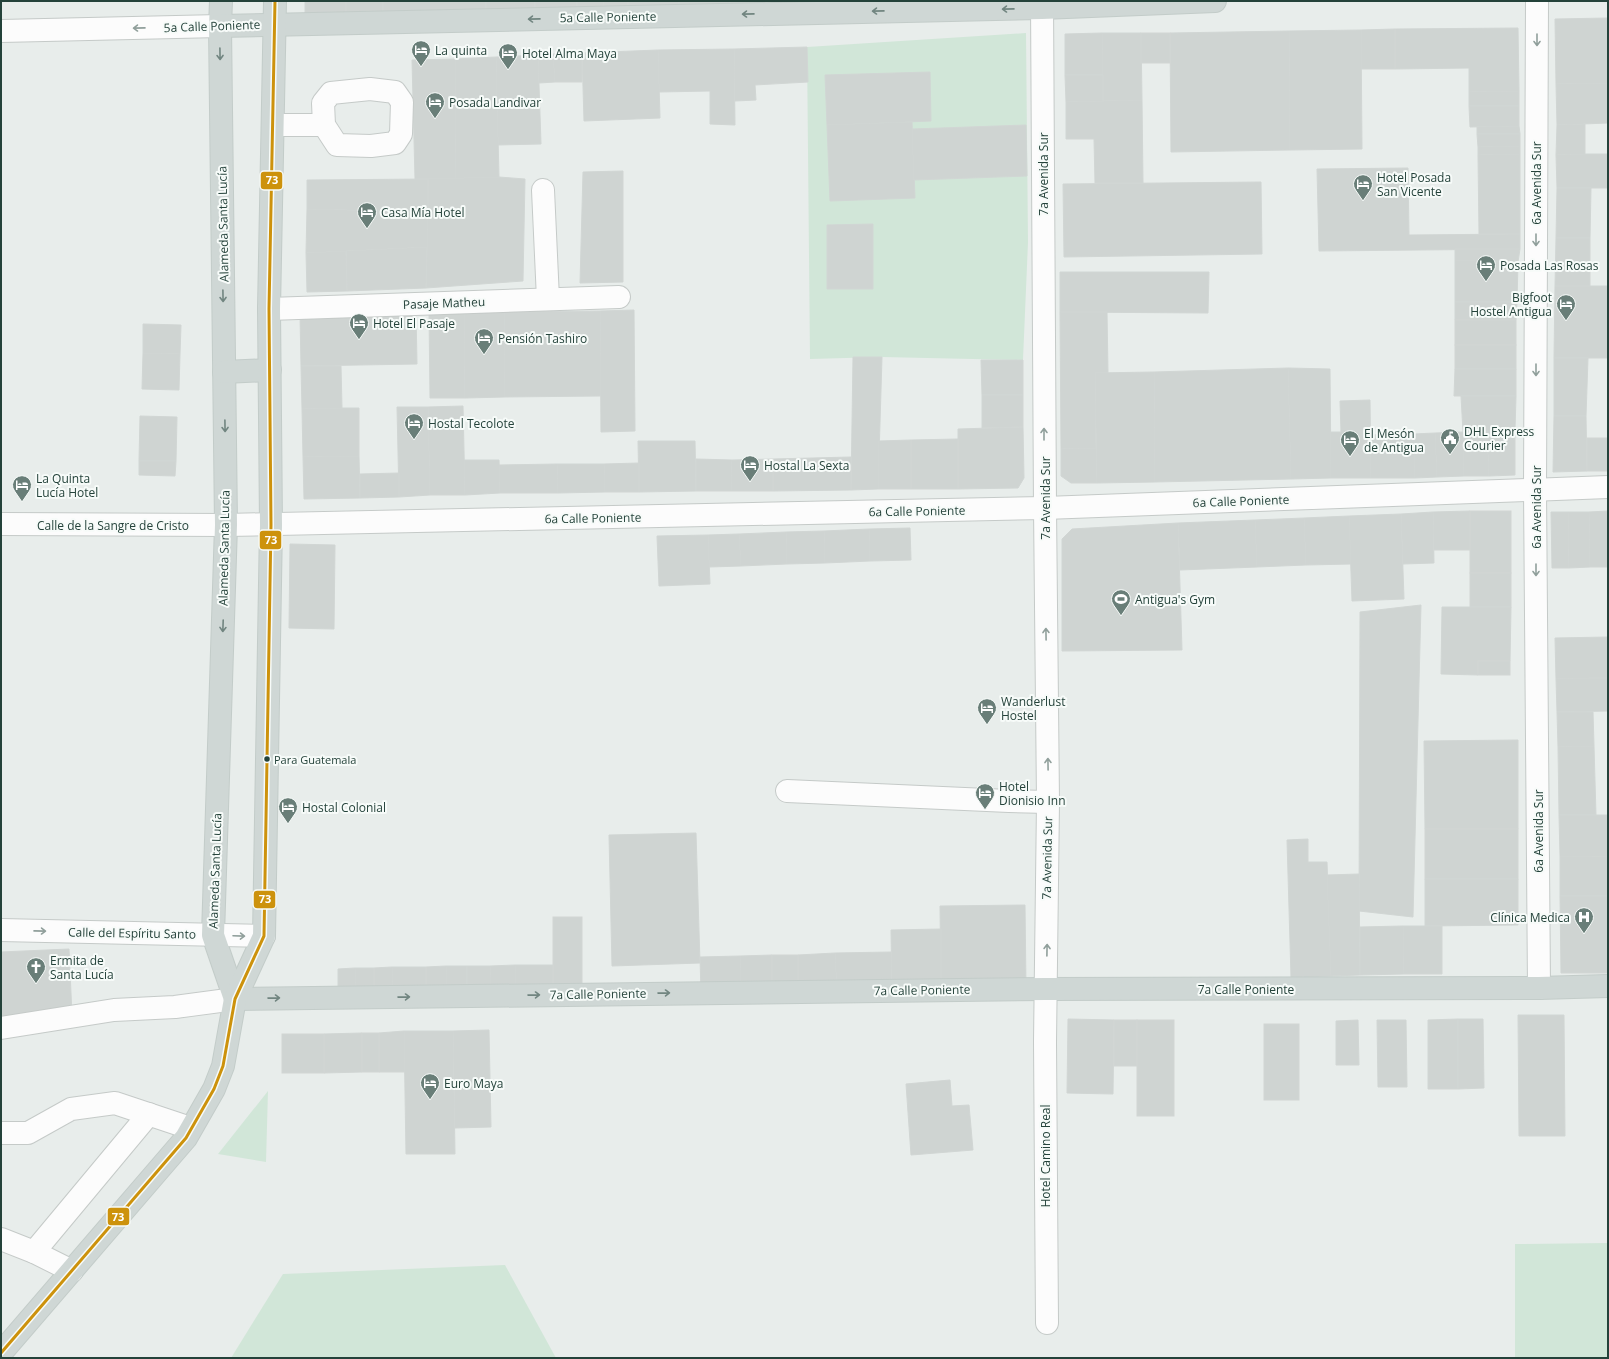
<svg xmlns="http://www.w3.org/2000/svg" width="1609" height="1359" font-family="'Open Sans',sans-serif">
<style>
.green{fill:#d1e6d8}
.building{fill:#cfd4d2;stroke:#d1d6d4}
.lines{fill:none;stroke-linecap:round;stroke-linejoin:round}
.minor-casing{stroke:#c5cac8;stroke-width:24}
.major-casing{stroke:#c3ccc9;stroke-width:24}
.minor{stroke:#fcfcfc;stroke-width:22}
.major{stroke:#cfd7d5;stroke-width:22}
.bus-1-casing{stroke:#f7fbf9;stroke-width:6}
.bus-1{stroke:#cd920c;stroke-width:3}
.oneway{stroke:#718580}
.oneway2{stroke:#909f9b}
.bus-dot{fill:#24423a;stroke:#f7fbf9;stroke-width:1.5}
.labels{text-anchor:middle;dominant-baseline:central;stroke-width:4;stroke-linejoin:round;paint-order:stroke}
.bus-label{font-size:11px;fill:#24423a;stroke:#f7fbf9;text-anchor:start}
.street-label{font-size:12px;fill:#24423a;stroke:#f7fbf9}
.poi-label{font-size:12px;fill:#24423a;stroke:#f7fbf9;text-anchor:start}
.line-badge{stroke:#f7fbf9;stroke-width:1.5}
.badge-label{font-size:11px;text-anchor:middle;font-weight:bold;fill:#fff}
</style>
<rect width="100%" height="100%" fill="#e8edeb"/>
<!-- green -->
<g class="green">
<path d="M1026,33L1028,242L1023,360L882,357L810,359L807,47Z"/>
<path d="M268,1091L266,1162L218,1154Z"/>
<path d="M1608,1243V1358H1515V1244Z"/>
<path d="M505,1265L556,1358H231L283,1274Z"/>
</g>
<!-- building -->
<g class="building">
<path d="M305,1H346V19L305,20Z"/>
<rect x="346" y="1" width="37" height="18"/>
<path d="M383,1H486V14L383,19Z"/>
<path d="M486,1H535V12L486,14Z"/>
<path d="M535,1H577V11L535,12Z"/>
<path d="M577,1H603L604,10L577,11Z"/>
<path d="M603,1H628V9L604,10Z"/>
<rect x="628" y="1" width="51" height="8"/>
<path d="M679,1H730V8L679,9Z"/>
<rect x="730" y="1" width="35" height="7"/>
<path d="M1608,18V83L1556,84L1555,19Z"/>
<path d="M1518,28L1519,91L1469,92V68L1395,69V29Z"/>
<path d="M1395,29V69H1361V30Z"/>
<path d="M1361,30L1362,149L1290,150L1289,31Z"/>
<path d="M1289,31L1290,150L1171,152L1170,33Z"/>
<path d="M1102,33H1141L1142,100L1103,101Z"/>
<path d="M1102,33L1103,75H1065V34Z"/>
<rect x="1141" y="33" width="29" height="30"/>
<path d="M807,47L808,82L755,85L756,100L735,101L734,49Z"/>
<path d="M734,49L735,125L710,124V91L659,92L658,50Z"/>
<path d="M658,50L660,118L584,121L582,53Z"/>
<path d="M582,53V82H555L553,54Z"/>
<path d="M553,54L555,82L539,83L538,55Z"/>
<path d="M538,55L541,144L498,145L496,57Z"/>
<path d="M496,57L499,177L455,179L456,59Z"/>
<path d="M456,59L455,179H415L412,60Z"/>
<path d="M930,72L931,121L827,125L825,75Z"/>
<path d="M1065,75H1103V101L1066,102Z"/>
<path d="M1608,83V123L1557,125L1556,84Z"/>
<path d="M1519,91V106H1469V92Z"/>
<path d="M1142,100L1143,183H1095L1094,139H1066V102Z"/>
<path d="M1469,106H1519V126L1470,127Z"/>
<path d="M912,122L915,198L830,201L827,125Z"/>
<path d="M1585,124V154L1556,155L1557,125Z"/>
<path d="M1026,125L1027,176L914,180L912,129Z"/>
<path d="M1519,126L1520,134H1477V127Z"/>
<path d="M1477,134H1520V146L1478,147Z"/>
<path d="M1520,146V154L1478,155V147Z"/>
<path d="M1520,154V234H1479L1478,155Z"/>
<path d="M1585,154H1608V188H1557L1556,155Z"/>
<path d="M1408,168L1409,235L1520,234V249L1319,251L1317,169Z"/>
<path d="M623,171V282L580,283L583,172Z"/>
<path d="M499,177L525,179L523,281L426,288L428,179Z"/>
<path d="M428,179V212L307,209V180Z"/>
<path d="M1261,182L1262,254L1064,257L1063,184Z"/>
<path d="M1557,188H1591L1590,238H1556Z"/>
<path d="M307,209L428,212L427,247L306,253Z"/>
<path d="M873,224V289H827V225Z"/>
<path d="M1556,238H1590V287L1555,286Z"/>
<path d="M427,247L426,288L347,291L346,251Z"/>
<path d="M1455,249H1520L1518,262L1455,260Z"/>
<path d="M346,251L347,291L307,292L306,253Z"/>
<path d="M1455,260L1518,262L1517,302H1455Z"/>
<path d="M1060,272H1209L1208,313L1060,312Z"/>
<path d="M1555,286H1608V358H1554Z"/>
<path d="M1455,302H1517L1516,320H1455Z"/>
<path d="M634,310L635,431L601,432L600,311Z"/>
<path d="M600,311L601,396L505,397L504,312Z"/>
<path d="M429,312H464L465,398H430Z"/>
<path d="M464,312H504L505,397L465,398Z"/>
<path d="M1060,312H1107L1108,373H1095L1096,448L1061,449Z"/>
<path d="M416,313L417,364L301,366L300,315Z"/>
<rect x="1455" y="320" width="61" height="25"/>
<path d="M143,324L181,325L180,354L143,353Z"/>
<rect x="1455" y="345" width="61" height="24"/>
<path d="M143,353L180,354L179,390L142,389Z"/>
<path d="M853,357H882L878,489L851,490Z"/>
<path d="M1554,358H1588L1586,416H1554Z"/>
<path d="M981,360H1023V395H982Z"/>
<path d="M301,366H341L342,408L302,409Z"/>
<path d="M1288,368L1330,369L1331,478L1291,479Z"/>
<path d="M1288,368L1291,479L1155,482L1154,372Z"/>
<path d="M1455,369H1516V396H1454Z"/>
<path d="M1154,372L1155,482L1097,483L1095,373Z"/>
<path d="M982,395H1023V427L982,428Z"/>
<path d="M1461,396H1516L1515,430L1463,432Z"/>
<path d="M1370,400L1371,478H1331L1330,432H1341L1340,401Z"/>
<path d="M463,406L465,495H430L428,407Z"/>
<path d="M397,407H428L430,495L399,497Z"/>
<path d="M342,408H359V456L303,457L302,409Z"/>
<path d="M140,416L177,417L176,461H139Z"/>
<path d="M1554,416H1586L1587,471L1553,472Z"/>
<path d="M1023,427L1024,478L1018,488L958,489V429Z"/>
<path d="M1515,430V475L1489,476L1487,431Z"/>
<path d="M1487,431L1489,476H1464L1463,432Z"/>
<path d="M1463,432L1464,476L1437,477L1435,433Z"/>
<path d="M1435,433L1437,477L1415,478L1414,434Z"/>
<path d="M1414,434L1415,478H1371L1370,435Z"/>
<rect x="1587" y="438" width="21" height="33"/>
<path d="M958,439V489H911V440Z"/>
<path d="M911,440V489H878L879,441Z"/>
<path d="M638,441H695L696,491L639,492Z"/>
<path d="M1096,448L1097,483H1071L1061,476V449Z"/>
<path d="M359,456L360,498L304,499L303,457Z"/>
<path d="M851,457V490L773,491V459Z"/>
<path d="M696,459L732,460L731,491H696Z"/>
<path d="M773,459V491H731L732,460Z"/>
<path d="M464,460H499L500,493L465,495Z"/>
<path d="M139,461H176L175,476L139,475Z"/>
<path d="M639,463V492H605L604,464Z"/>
<path d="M557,464H604L605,492L558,493Z"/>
<path d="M557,464L558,493H500L499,465Z"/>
<path d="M399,473V497L360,498V474Z"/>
<rect x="1470" y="511" width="41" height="62"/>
<path d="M1470,511V550H1434L1433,512Z"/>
<path d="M1608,511V567H1590L1589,512Z"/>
<path d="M1433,512L1434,563L1403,564L1401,514Z"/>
<path d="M1551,512H1568L1569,568H1552Z"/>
<path d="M1568,512H1589L1590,567L1569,568Z"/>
<path d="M1401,514L1404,599L1352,601L1349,516Z"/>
<path d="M1349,516L1351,564L1306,565L1304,518Z"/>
<path d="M1304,518L1306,565L1257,567L1255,520Z"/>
<path d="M1255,520L1257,567L1180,570L1178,523Z"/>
<path d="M1178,523L1182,650L1062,651V539L1072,529Z"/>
<path d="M910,528L911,560L870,561L869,529Z"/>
<path d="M869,529L870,561L825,563L824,531Z"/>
<path d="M824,531L825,563L787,564L786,532Z"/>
<path d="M786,532L787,564L741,566L739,534Z"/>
<path d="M739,534L741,566L709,567L708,535Z"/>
<path d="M708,535L710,584L659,586L657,536Z"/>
<path d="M290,544L335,545L334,629L289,628Z"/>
<rect x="1470" y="573" width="41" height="34"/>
<path d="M1421,605L1413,917L1359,911L1360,612Z"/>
<path d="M1442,607H1511L1510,661H1478V675L1441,674Z"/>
<path d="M1608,637V678L1556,679L1555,638Z"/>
<rect x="1478" y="661" width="32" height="14"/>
<path d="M1589,678H1608V711L1557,712L1556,679Z"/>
<path d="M1557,712H1593L1594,746L1558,747Z"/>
<path d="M1518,740V829H1425L1424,741Z"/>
<path d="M1594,746L1596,815H1559L1558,747Z"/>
<path d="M1559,815H1608V857L1560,856Z"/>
<rect x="1425" y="829" width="93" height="50"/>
<path d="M696,833L700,963L612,966L609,835Z"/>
<path d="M1308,839V862H1327L1331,976L1291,977L1287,840Z"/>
<path d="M1560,856L1608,857V896H1560Z"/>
<path d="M1359,874L1360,975L1331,976L1327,875Z"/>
<path d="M1425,879H1518V925L1425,926Z"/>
<path d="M1560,896H1608V973H1561Z"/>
<path d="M1025,905L1026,988L941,989L940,906Z"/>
<rect x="553" y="917" width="29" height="76"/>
<path d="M1403,926L1404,974L1360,975V927Z"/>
<path d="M1403,926H1442V974H1404Z"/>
<path d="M941,929V989L892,990L891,930Z"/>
<path d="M69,949L72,1015L1,1018V952Z"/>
<path d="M891,952L892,990L837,991L835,953Z"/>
<path d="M835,953L837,991H798V955Z"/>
<path d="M772,955V991L741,992L740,956Z"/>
<rect x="772" y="955" width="26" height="36"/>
<path d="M740,956L741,992L701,993L700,957Z"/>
<path d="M515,965L516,993L491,994L490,966Z"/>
<path d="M515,965H553V993H516Z"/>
<path d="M446,966L447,994L426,995V967Z"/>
<path d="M446,966H467V994H447Z"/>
<path d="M467,966H490L491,994H467Z"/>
<path d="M392,967L393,996L374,997V968Z"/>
<path d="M392,967H426V995L393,996Z"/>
<path d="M355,968L356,997H338V969Z"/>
<path d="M355,968H374V997H356Z"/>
<path d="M1518,1015H1564L1565,1136H1519Z"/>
<path d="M1068,1019L1114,1020L1113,1094L1067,1093Z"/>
<path d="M1458,1019V1089H1428V1020Z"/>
<path d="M1458,1019H1483L1484,1088L1458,1089Z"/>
<rect x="1114" y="1020" width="23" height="46"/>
<rect x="1137" y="1020" width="37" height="96"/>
<path d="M1358,1020L1359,1065H1336V1021Z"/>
<path d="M1377,1020H1406L1407,1087H1378Z"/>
<rect x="1264" y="1024" width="35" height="76"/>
<path d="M489,1030L491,1127L455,1128L453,1031Z"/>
<path d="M404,1031L405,1072H379V1033Z"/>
<path d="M404,1031H453L455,1154H406Z"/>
<path d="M362,1033V1072L324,1073V1034Z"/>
<rect x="362" y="1033" width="17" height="39"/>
<rect x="282" y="1034" width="42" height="39"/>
<path d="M950,1080L952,1106L969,1105L973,1150L911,1155L906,1084Z"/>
</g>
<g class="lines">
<defs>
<g id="minor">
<path d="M1042,1L1045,508L1048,802L1045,1042L1047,1323"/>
<path d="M1537,1L1535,490L1539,988"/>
<path d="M1,31L220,26"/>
<path d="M370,89L395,92L402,102L401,134L395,143L371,146L337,145L324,125L323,103L331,93Z"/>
<path d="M273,125H324"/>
<path d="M543,190L548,299"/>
<path d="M269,309L619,297"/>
<path d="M1,524L226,525L1045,508L1608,487"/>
<path d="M787,791L1009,801L1048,802"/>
<path d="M1,930L264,936"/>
<path d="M1,1028L114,1010L175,1007L235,999"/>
<path d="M1,1133H28L71,1109L115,1103L190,1128"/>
<path d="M1,1239L34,1252L72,1271"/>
<path d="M34,1252L149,1114"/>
</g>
<g id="major">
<path d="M221,1L220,26L226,525L213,935L235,999"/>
<path d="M220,26L1042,8L1215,1"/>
<path d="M224,372L270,370"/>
<path d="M235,999L1046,989L1539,988L1608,986"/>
<path d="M1,1353L186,1138L214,1089L223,1066L235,999L264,936L271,525L269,309L275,1"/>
</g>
</defs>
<!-- minor casing -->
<use href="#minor" class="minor-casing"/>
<!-- major casing -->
<use href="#major" class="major-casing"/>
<!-- minor -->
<use href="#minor" class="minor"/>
<!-- major -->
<use href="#major" class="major"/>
<defs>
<path id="bus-1" d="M1,1353L186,1138L214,1089L223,1066L235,999L264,936L271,525L269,309L275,1"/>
</defs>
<!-- bus-1 casing -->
<use href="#bus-1" class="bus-1-casing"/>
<!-- bus-1 -->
<use href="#bus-1" class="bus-1"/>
</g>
<!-- one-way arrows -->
<defs><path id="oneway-shaft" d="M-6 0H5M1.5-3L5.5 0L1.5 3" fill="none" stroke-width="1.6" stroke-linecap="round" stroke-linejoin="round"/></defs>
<g class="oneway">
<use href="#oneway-shaft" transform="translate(1008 9) rotate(179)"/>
<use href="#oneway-shaft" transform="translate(878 11) rotate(179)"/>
<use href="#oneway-shaft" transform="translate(748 14) rotate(179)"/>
<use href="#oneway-shaft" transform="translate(534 19) rotate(179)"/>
<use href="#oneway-shaft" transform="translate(220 54) rotate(89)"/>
<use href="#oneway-shaft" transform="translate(223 296) rotate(89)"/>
<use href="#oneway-shaft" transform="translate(225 426) rotate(89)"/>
<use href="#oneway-shaft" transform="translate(223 626) rotate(92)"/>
<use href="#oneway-shaft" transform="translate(664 993) rotate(-1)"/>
<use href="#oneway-shaft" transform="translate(534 995) rotate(-1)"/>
<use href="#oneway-shaft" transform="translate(404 997) rotate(-1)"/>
<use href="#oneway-shaft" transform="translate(274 998) rotate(-1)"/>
</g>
<g class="oneway2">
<use href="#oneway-shaft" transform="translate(139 28) rotate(179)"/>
<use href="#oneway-shaft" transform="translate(1537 40) rotate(90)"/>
<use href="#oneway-shaft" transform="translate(1536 240) rotate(90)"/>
<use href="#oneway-shaft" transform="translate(1536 370) rotate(90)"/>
<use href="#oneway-shaft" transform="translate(1044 434) rotate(-90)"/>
<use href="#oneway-shaft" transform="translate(1536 570) rotate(90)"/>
<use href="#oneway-shaft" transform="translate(1046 634) rotate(-91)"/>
<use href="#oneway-shaft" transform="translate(1048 764) rotate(-91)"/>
<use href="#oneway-shaft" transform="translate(40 931) rotate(1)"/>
<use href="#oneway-shaft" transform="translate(239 936) rotate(2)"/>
<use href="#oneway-shaft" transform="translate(1047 950) rotate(-89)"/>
</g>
<!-- icons -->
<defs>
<symbol id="hotel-pin" viewBox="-11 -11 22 30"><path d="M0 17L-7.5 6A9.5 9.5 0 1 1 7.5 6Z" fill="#697e78" stroke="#f7fbf9"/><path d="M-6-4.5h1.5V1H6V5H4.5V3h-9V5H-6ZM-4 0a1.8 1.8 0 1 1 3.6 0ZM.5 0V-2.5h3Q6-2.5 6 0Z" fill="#fff"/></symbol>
<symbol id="civic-pin" viewBox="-11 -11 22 30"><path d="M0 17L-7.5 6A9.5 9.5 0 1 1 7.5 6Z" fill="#697e78" stroke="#f7fbf9"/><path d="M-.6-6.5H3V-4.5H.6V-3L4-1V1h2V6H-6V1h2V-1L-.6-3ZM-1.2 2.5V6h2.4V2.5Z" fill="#fff"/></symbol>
<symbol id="stadium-pin" viewBox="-11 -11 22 30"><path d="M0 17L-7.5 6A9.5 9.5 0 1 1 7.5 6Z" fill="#697e78" stroke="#f7fbf9"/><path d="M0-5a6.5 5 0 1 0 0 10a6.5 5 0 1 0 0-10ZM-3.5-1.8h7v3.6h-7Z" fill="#fff"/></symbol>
<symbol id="hospital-pin" viewBox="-11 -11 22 30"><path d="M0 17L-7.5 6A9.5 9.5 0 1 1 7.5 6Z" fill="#697e78" stroke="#f7fbf9"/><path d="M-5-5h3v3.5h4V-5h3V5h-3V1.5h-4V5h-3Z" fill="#fff"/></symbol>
<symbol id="church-pin" viewBox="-11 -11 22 30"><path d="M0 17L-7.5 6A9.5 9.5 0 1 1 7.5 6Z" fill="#697e78" stroke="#f7fbf9"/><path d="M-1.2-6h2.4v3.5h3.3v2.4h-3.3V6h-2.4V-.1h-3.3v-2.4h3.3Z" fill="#fff"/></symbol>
</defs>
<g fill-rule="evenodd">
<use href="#hotel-pin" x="410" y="39" width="22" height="30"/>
<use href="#hotel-pin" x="497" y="42" width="22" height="30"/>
<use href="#hotel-pin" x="424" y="91" width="22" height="30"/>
<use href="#hotel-pin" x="1352" y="173" width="22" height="30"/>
<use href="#hotel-pin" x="356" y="201" width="22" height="30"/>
<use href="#hotel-pin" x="1475" y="254" width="22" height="30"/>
<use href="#hotel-pin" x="1555" y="293" width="22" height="30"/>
<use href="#hotel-pin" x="348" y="312" width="22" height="30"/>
<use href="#hotel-pin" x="473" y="327" width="22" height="30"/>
<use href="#hotel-pin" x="403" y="412" width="22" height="30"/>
<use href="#civic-pin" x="1439" y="427" width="22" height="30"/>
<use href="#hotel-pin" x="1339" y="429" width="22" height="30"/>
<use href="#hotel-pin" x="739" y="454" width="22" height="30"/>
<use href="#hotel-pin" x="11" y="474" width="22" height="30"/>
<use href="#stadium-pin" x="1110" y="588" width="22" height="30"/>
<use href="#hotel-pin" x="976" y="697" width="22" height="30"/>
<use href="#hotel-pin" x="974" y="782" width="22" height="30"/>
<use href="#hotel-pin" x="277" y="796" width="22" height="30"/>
<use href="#hospital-pin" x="1573" y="906" width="22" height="30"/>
<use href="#church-pin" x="25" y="956" width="22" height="30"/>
<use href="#hotel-pin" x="419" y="1072" width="22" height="30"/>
</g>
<!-- markers -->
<circle class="bus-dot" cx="267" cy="759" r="3.5"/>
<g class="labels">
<!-- bus labels -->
<g class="bus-label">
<text x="274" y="759">Para Guatemala</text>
</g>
<!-- street labels -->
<g class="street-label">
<text transform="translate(608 17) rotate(-1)">5a Calle Poniente</text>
<text transform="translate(212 26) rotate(-2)">5a Calle Poniente</text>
<text transform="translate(1043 174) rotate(-90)">7a Avenida Sur</text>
<text transform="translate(1536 183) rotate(-90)">6a Avenida Sur</text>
<text transform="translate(223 224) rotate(-91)">Alameda Santa Lucía</text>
<text transform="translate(444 303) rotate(-2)">Pasaje Matheu</text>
<text transform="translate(1045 498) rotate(-90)">7a Avenida Sur</text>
<text transform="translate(1241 501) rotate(-2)">6a Calle Poniente</text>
<text transform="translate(1536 507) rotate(-90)">6a Avenida Sur</text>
<text transform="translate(917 511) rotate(-1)">6a Calle Poniente</text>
<text transform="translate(593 518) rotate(-1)">6a Calle Poniente</text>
<text x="113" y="525">Calle de la Sangre de Cristo</text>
<text transform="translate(224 548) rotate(-89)">Alameda Santa Lucía</text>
<text transform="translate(1538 831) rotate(-90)">6a Avenida Sur</text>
<text transform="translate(1047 858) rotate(-89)">7a Avenida Sur</text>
<text transform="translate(215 871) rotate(-88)">Alameda Santa Lucía</text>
<text transform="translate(132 933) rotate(1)">Calle del Espíritu Santo</text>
<text x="1246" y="989">7a Calle Poniente</text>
<text transform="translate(922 990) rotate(-1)">7a Calle Poniente</text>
<text transform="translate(598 994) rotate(-1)">7a Calle Poniente</text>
<text transform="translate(1045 1156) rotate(-90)">Hotel Camino Real</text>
</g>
<!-- poi labels -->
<g class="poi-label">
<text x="435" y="50">La quinta</text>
<text x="522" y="53">Hotel Alma Maya</text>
<text x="449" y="102">Posada Landivar</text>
<text x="1377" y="177">Hotel Posada<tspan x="1377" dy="14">San Vicente</tspan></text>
<text x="381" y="212">Casa Mía Hotel</text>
<text x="1500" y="265">Posada Las Rosas</text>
<text x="1552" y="297" text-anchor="end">Bigfoot<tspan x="1552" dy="14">Hostel Antigua</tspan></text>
<text x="373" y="323">Hotel El Pasaje</text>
<text x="498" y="338">Pensión Tashiro</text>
<text x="428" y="423">Hostal Tecolote</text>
<text x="1464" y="431">DHL Express<tspan x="1464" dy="14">Courier</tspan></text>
<text x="1364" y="433">El Mesón<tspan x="1364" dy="14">de Antigua</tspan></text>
<text x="764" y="465">Hostal La Sexta</text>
<text x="36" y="478">La Quinta<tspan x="36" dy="14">Lucía Hotel</tspan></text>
<text x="1135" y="599">Antigua's Gym</text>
<text x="1001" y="701">Wanderlust<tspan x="1001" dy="14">Hostel</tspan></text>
<text x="999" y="786">Hotel<tspan x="999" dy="14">Dionisio Inn</tspan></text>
<text x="302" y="807">Hostal Colonial</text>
<text x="1570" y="917" text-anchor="end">Clínica Medica</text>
<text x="50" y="960">Ermita de<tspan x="50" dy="14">Santa Lucía</tspan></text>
<text x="444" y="1083">Euro Maya</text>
</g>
</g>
<g class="line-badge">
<rect x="260" y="171" width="23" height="19" rx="4" fill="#cd920c"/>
<rect x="259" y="530" width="23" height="20" rx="4" fill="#cd920c"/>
<rect x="253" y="890" width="23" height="19" rx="4" fill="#cd920c"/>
<rect x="107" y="1207" width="23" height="19" rx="4" fill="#cd920c"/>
</g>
<g class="badge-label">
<text x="272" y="184">73</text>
<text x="271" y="544">73</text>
<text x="265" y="903">73</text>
<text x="118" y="1221">73</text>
</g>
<!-- border -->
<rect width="1609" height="1359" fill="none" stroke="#24423a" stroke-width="4"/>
</svg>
